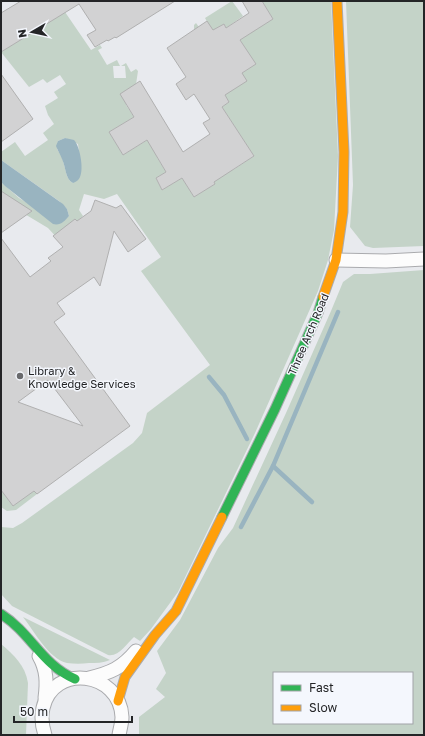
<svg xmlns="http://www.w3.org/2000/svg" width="425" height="736" font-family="'Golos Text',sans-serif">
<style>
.green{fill:#c4d3c8;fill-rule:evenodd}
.water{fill:#99b4c0}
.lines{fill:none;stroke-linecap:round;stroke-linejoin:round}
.stream{stroke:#99b4c0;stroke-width:4.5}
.building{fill:#d2d2d3;stroke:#b0b0b0;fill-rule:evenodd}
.street-casing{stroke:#aaabae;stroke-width:15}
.fast-casing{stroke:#aaabae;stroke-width:11}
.slow-casing{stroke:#aaabae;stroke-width:11}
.street{stroke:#fcfcfc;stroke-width:13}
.fast{stroke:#30b455;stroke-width:9}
.slow{stroke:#ff9f0a;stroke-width:9}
.poi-dot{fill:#696a6d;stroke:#f4f7fd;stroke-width:1.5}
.labels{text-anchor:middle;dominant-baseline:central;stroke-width:3;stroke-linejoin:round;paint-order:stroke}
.street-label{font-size:11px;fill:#242527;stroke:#f4f7fd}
.poi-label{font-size:11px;fill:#242527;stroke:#f4f7fd;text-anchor:start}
</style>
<rect width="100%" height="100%" fill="#e8eaee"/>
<!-- green -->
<g class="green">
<path d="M232,1L243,16L226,28L224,24L200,39L194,30V25L196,23L201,30L209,25L205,18Z"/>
<path d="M262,1H331L338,156L334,230L328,260L318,291L255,433L178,592L151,629L140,641L134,637C127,643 119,657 108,655L12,606L1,594V527L13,528L22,523L133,443L142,433L147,413L210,365L141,271L161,257L117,194L104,199L84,194L79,210L83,216L59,240L48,228L3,201L1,202V182L19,198L61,223L69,216L67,209L59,201L1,160V152L15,142L25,156L48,140L43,133L54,124L48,115L45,106L58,98L54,92L66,84L60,75L47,83L43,79L29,87L1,52L65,12L91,50L100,45L102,48L98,50L107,65L117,60L120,66H113L114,78H126L125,66H121L126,63L131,72L136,69L138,71L135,91L126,105L134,117L109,132L123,155L149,139L158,159L166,172L156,178L162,190L182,178L194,197L215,184L203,165L225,158L233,170L254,156L222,107L229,102L225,95L242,73L255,64L240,40L232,37L258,28L273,19ZM65,138L78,144L79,152L73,183L70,181L67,176L62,157L57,149L58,141Z"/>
<path d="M346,1H424V246L373,248L365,246L350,227L353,185Z"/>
<path d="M424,270V735H139V717L165,697L156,689L166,673L157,651L180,620L218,548L233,528L286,413L331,311L343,282L354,274H370ZM274,673H412V723H274Z"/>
<path d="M1,490L13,506L34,491L37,494L16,510L7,511L1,507Z"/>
<path d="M23,617L110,660C103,663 96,663 89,663C82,664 74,664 67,663C49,659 34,631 23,617Z"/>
<path d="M1,644C14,655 25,665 28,683L26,735H1Z"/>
</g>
<!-- water -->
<g class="water">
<path d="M65,138L74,140C80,146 84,169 80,177C79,180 76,182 73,183C65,179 66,167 62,159C60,154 58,151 56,146L58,141Z"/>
<path d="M1,160L63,204L67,209L69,216C65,221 60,226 53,224L5,186L1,182Z"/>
</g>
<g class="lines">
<!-- stream -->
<g class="stream">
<path d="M209,377L224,395L247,439"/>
<path d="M273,466L312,502"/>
<path d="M241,527L273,466L338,312"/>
</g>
</g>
<!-- building -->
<g class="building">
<path d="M21,1H175L116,38L115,37L108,41L107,40L95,47L87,35L96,30L79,4L1,52V13Z"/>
<path d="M242,1H262L273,19L240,40L256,64L242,73L247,81L225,95L229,102L222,107L254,156L214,182L215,184L194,197L182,178L162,190L156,178L166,172L147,140L123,155L109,132L134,117L120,94L140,81L183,152L210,134L203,123L210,119L194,94L186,100L176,84L186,77L167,48L207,21L213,30L224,24L226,28L249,13Z"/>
<path d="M1,74L33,119L1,142Z"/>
<path d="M1,191L32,211L1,233Z"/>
<path d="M95,200L116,208L121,205L146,239L128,252L114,231L100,286L94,277L57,303L65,314L54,322L130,426L37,494L34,491L13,506L1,490V238L30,277L51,261L48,258L63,247L53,236L75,219L77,221L91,211ZM48,380L83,426L18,402Z"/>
</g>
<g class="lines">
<defs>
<g id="street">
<path d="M336,260L386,261L424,259"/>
<path d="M39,656C47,670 47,683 45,698"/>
<path d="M89,678C110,673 122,668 136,651"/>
<path d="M45,735C42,726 41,717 43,708C53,663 120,671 122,717C122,723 120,729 119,735"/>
</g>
<g id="fast">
<path d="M222,517L275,409L318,313L323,297"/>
<path d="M1,614C31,633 42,665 75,679"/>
</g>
<g id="slow">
<path d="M323,297L336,260L343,212L344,152L337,1"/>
<path d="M118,701L125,677L155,635L176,611L222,517"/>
</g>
</defs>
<!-- street casing -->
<use href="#street" class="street-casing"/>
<!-- fast casing -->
<use href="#fast" class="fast-casing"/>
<!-- slow casing -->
<use href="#slow" class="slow-casing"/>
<!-- street -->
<use href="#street" class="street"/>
<!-- fast -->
<use href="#fast" class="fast"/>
<!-- slow -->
<use href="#slow" class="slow"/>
</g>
<!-- markers -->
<circle class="poi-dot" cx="20" cy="376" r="4"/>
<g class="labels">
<!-- street labels -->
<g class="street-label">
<text transform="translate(308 334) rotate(-67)">Three Arch Road</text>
</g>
<!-- poi labels -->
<g class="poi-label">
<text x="28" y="370">Library &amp;<tspan x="28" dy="13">Knowledge Services</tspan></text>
</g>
</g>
<!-- border -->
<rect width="425" height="736" fill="none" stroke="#242527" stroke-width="4"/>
<!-- legend -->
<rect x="273" y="672" width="140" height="52" fill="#f4f7fd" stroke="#a1a3a7"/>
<rect x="281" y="685" width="20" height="6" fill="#30b455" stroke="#a1a3a7"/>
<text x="309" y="692" font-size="12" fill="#242527">Fast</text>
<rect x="281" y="705" width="20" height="6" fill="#ff9f0a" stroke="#a1a3a7"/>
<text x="309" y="712" font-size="12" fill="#242527">Slow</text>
<!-- north arrow -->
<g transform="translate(32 32) rotate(261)" stroke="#f4f7fd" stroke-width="3" paint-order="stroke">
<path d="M0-3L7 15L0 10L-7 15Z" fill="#242527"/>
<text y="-6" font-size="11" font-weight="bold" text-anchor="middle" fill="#242527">N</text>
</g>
<!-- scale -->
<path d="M14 716v6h118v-6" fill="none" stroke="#242527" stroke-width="2"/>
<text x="20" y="716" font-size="12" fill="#242527" stroke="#f4f7fd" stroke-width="3" paint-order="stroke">50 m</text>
</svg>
